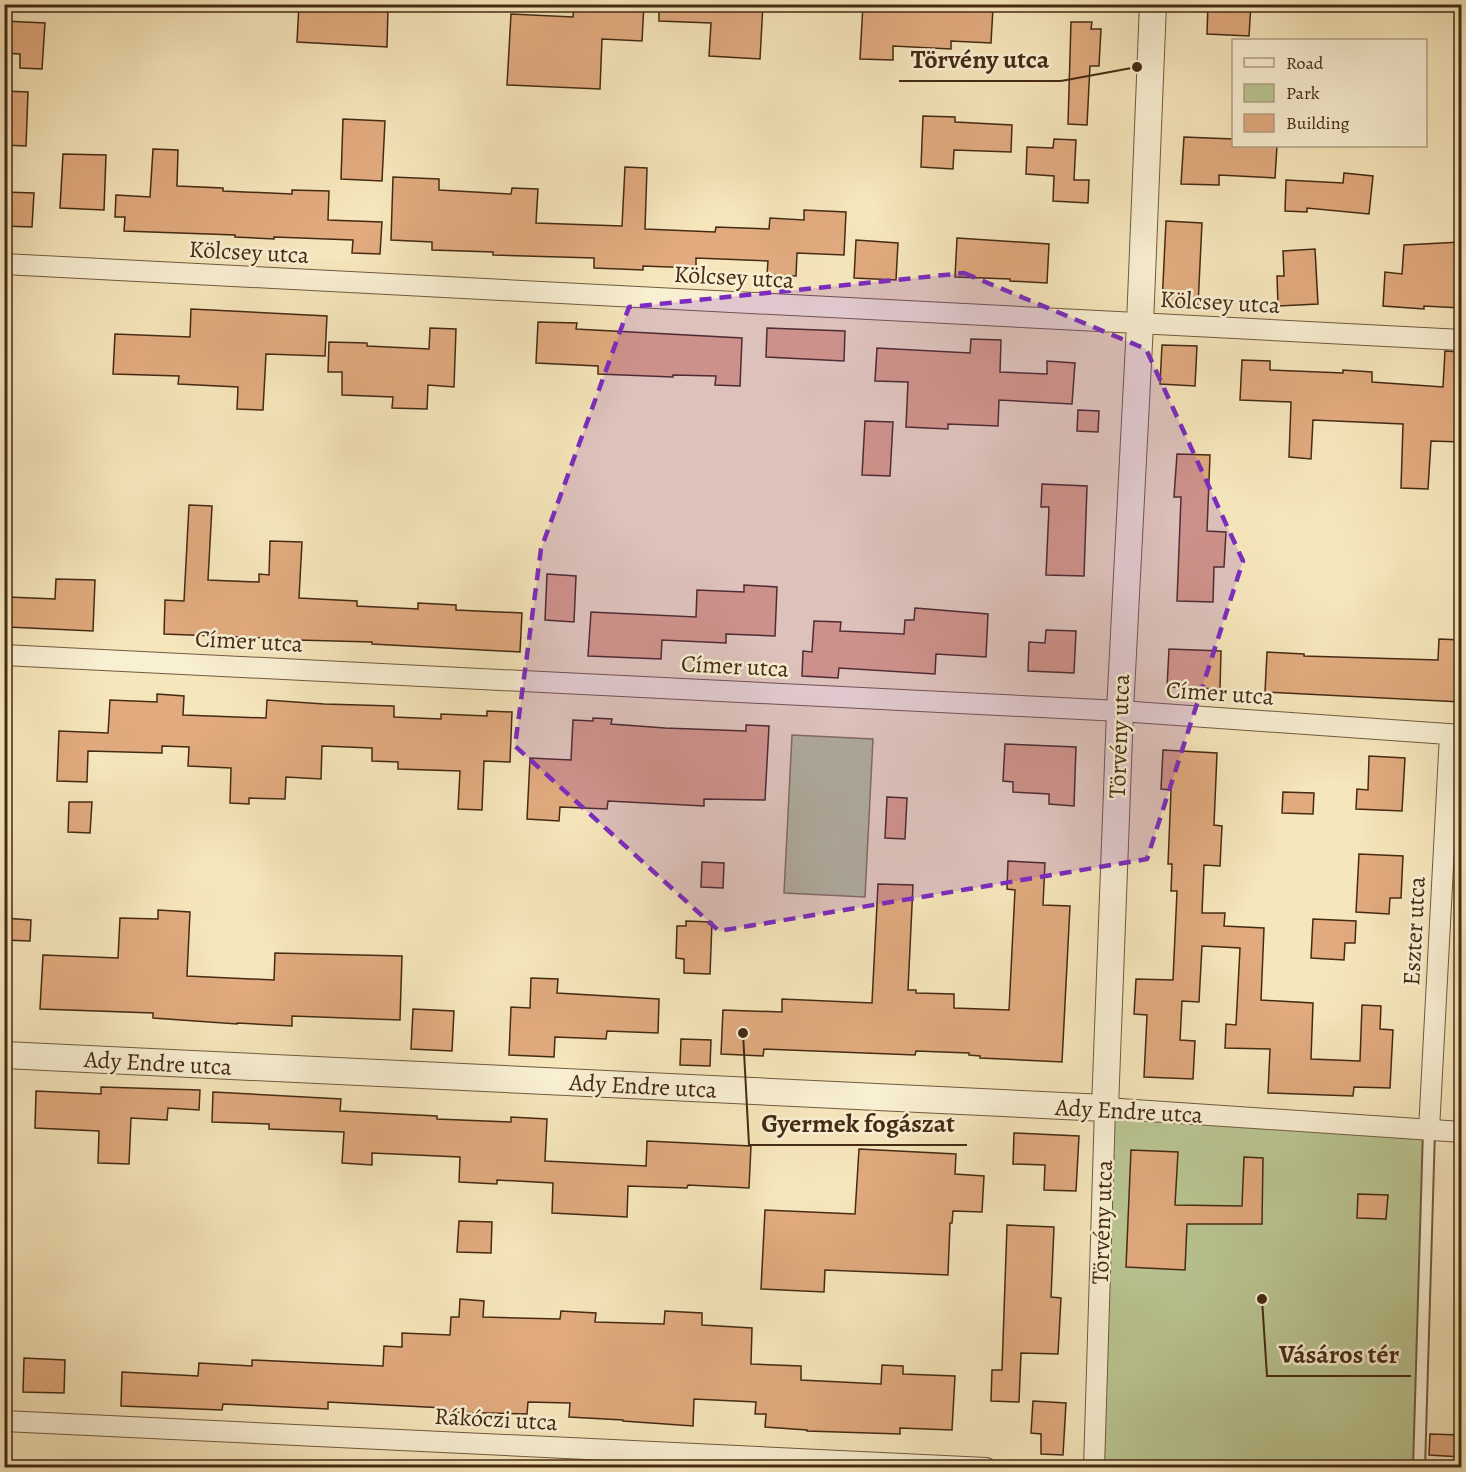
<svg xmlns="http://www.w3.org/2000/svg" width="1466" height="1472" font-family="Alegreya,serif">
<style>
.green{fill:#bac692;stroke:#807852;stroke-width:1.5}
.building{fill:#e1aa7f;stroke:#452b13;stroke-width:1.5}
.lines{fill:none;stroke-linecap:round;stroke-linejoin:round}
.service-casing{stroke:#715a3d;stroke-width:14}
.minor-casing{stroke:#715a3d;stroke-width:22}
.tertiary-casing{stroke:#715a3d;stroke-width:28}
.service{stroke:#f9efd3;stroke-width:10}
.minor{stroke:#f9efd3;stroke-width:20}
.tertiary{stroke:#f9efd3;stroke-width:26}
.marked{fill:#7b2cbf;fill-opacity:0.2;stroke:#7b2cbf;stroke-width:4.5;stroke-dasharray:12 8;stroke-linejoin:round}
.labels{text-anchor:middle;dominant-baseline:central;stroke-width:5;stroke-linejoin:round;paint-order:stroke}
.street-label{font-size:24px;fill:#452b13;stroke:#f9efd3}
.leader{fill:none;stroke:#452b13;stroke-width:2}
.callout-dot{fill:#452b13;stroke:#f9efd3;stroke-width:2}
.callout-label{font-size:26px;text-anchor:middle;font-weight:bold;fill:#452b13;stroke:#f9efd3;stroke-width:5;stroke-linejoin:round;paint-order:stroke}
</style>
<rect width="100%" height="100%" fill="#f6e6bb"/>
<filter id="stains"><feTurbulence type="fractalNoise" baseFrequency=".00333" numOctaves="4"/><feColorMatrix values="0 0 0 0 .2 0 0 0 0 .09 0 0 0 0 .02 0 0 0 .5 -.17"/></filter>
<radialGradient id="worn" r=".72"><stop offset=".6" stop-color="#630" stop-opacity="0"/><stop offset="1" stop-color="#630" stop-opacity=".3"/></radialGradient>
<!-- green -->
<g class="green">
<path d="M792,735L873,739L865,897L784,893Z"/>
<path d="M1105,1108L1429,1130L1419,1467L1094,1468Z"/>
</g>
<!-- building -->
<g class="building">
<path d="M299,4L388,7L387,47L297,42Z"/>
<path d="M574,4H644L642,41L602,39L600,89L507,85L511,14L573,17Z"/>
<path d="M659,4H763L760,59L709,56L711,23L659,21Z"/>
<path d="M863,4H953V6L993,8L991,43L951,41V49L893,46V60L860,59Z"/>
<path d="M1208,4H1251L1249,36L1207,34Z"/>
<path d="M4,21L45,23L42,69L20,68V54L4,53Z"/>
<path d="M1071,22H1092L1091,29H1101L1099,66H1090L1087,125L1068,124Z"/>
<path d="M4,91L28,92L26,146L4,145Z"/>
<path d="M923,116L955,117V122L1012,125L1011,152L954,150L953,169L921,167Z"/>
<path d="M343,119L385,121L382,181L341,179Z"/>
<path d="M1184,137L1233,139V146H1277L1275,178L1219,175V185L1181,184Z"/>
<path d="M1054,139L1076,140L1074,180H1089L1088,203L1053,201L1054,176L1026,174L1027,147L1053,148Z"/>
<path d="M153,149L178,150L177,186L223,188V191L292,194V190L329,191L328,220L382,222L380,254L352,253L353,240L274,237V239L235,237V235L124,231L125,217H115L116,195L150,197Z"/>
<path d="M63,154L106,155L104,210L60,208Z"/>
<path d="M625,167L647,168L645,229L715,232L716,227L769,229L770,218L804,220V210L846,212L844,255L797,253L796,276L767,275L768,261L696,258V268L643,266V270L594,268V258L493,255V252L432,250V242L391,240L393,177L439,179V190L511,194L512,188L538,189L536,223L622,226Z"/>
<path d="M1344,173L1373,176L1369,214L1307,208V212L1285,211L1286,180L1343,183Z"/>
<path d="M4,192L34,193L32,227L4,226Z"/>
<path d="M1166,221L1202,223L1198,306L1162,304Z"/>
<path d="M957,238L1049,244L1047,283L1010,281V279L955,277Z"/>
<path d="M856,240L898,243L896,280L854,278Z"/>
<path d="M1461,242V308L1424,306V309L1383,306L1385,272L1402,274L1404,245Z"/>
<path d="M1315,249L1318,304L1278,306L1277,276H1284L1283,251Z"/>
<path d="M191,309L327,316L325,356L266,354L263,410L237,409L238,387L178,384L179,376L113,374L115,334L190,337Z"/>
<path d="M538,322L577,323L576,329L742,338L740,386L715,385L716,376L673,375V377L598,374V366L536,363Z"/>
<path d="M430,328L456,329L454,387L428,385L427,409L392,408L393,397L342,395V372H328L329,342L367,343V346L429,349Z"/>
<path d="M767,328L845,331L844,361L766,357Z"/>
<path d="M971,339L1001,340L1000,372L1047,374V361L1075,363L1072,404L999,400L998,426L948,424V429L906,427L908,382L875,381L877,348L970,353Z"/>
<path d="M1162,345L1197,346L1195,386L1160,384Z"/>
<path d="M1445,351L1461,352V442L1431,441L1428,489L1401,488L1403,424L1313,420L1311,459L1289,457L1291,402L1240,400L1242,360L1270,361V370L1343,373V370L1372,372V382L1443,387Z"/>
<path d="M1078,410L1099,411L1098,432L1077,431Z"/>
<path d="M865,421L893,422L890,476L862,475Z"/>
<path d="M1177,454L1210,455L1207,531L1226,532L1224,567H1214L1213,602L1177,601L1181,497H1174Z"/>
<path d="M1042,484L1087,486L1084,576L1046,575L1049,507H1041Z"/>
<path d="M189,505L212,506L208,580L259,582V574L269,575L270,541L302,542L299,598L357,601V606L418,609V603L456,605V610L522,613L520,652L372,644V642L297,640V643L265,642L266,638L164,634L165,600L184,601Z"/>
<path d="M547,574L576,576L574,622L545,620Z"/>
<path d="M56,579L95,580L93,631L8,627L9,597L55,599Z"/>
<path d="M744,585L777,587L775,636L726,634V643L662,640L661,659L588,656L591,612L696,617L697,590L744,592Z"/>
<path d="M915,608L988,614L986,657L936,654L935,674L839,668L838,678L802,676L803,651L812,652L814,621L841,622L840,631L904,634L905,620H914Z"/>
<path d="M1046,630L1076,631L1074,673L1028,671L1029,642L1045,643Z"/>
<path d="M1439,639L1461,640V702L1265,692L1267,652L1304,654V656L1438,660Z"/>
<path d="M1169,649L1221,651L1220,689L1167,687Z"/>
<path d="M157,694L184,696L183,715L266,718L267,700L324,704L394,706V717L441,719V714L487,716V711L512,712L510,762L484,761L482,810L458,809L460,771L398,769V762L372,761V748L322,746L321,779L286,777L285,799L249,798V804L230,803L231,768L188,766L189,747L162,746V753L88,751L87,782L57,781L59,731L108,733L110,700L157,702Z"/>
<path d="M593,718L612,719L611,724L665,728L746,731V725L769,726L765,800L704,799V806L608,801L607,809L560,807L559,821L527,819L530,758L571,760L573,720L593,721Z"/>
<path d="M1005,744L1076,747L1074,806L1049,804V794L1013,792V782L1003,781Z"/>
<path d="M1163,750L1217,753L1214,825L1222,826L1220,866L1204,865L1202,913H1225L1224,926L1264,928L1261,1000L1313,1003L1311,1059L1360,1061L1362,1005L1381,1006L1380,1029L1393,1030L1390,1088L1354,1087L1353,1096L1268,1093L1270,1049L1225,1048L1226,1024L1236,1025L1240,948L1202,946L1199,1002L1182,1001L1180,1040L1195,1041L1193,1079L1144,1077L1147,1015L1134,1014L1136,979L1173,980L1177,891H1171L1172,864H1168L1171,790L1161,789Z"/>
<path d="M1369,756L1405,758L1402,811L1356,809L1357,789L1368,790Z"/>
<path d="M1283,792L1314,793L1313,814L1282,813Z"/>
<path d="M887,797L907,798L905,839L885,838Z"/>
<path d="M69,802H92L90,833L68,832Z"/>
<path d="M1359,854L1403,856L1401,898H1390L1389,914L1356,912Z"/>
<path d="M1008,861L1045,863L1043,905L1070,906L1062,1062L980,1058V1056L969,1055V1053L916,1051L915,1055L764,1049L763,1056L721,1054L723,1010L782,1012V999L872,1003L878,884L913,885L908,990H916V993L954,994V1008L1009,1010L1015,890L1007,889Z"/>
<path d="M702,862L724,863L723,888L701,887Z"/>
<path d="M158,910L190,912L187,976L274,980L275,953L402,956L400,1020L292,1016V1026L237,1023V1024L153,1018V1013L40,1009L43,955L118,958L120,918L158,919Z"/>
<path d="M4,918L31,920L30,941L4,940Z"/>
<path d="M1313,919L1356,921L1355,943H1345L1344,960L1311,958Z"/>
<path d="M686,921L712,922L710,974L684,973V959L676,958L677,926H686Z"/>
<path d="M531,978L558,979L557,993L659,999L658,1033L607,1031L606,1039L555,1037L554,1057L509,1055L511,1007L530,1008Z"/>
<path d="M413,1009L454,1011L452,1051L411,1049Z"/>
<path d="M681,1039L711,1040L710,1066L680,1065Z"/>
<path d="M101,1087L200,1090L199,1110L168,1108L167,1120L131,1118L129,1164L98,1163L99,1131L35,1128L36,1091L101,1094Z"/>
<path d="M213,1092L341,1099L340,1111L437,1116V1119L511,1122V1117L547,1119L545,1161L646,1166L647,1141L751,1146L749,1188L688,1185L687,1188L628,1186L627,1217L552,1213L553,1183L497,1180V1184L459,1182L460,1157L372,1153V1165L342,1163L344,1132L269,1129V1124L212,1122Z"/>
<path d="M1014,1133L1079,1136L1076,1191L1044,1190L1045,1165L1013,1164Z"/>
<path d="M859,1149L956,1154L955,1174L984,1176L982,1212L953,1211L952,1223H950L948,1275L825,1270L824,1292L761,1289L765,1210L855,1214Z"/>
<path d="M1131,1150L1178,1152L1175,1205L1242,1206L1244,1157L1263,1158L1262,1224H1187L1185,1270L1126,1267Z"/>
<path d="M1358,1194L1388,1195L1386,1219L1357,1218Z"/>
<path d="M459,1221L492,1222L491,1253L457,1252Z"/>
<path d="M1007,1225L1054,1227L1051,1297L1061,1298L1058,1354L1021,1353L1019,1402L991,1401L992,1370H1002Z"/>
<path d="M460,1299L484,1301L483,1317L560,1319L561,1311L596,1313L595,1322L664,1324L665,1311L702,1313V1325L752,1328L751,1364L801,1366V1380L881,1384L882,1365L903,1366V1374L955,1376L952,1430L900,1428V1434L807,1431V1430L765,1427L766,1414H755L756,1402L694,1399L693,1426L623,1421V1420L569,1417L570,1403L528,1402L527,1414L444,1412L445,1408L328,1402V1409L223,1404L222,1410L121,1406L122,1372L198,1376L199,1363L252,1366V1360L383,1366L384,1346L402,1347V1333L450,1335L451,1317H459Z"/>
<path d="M24,1358L65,1360L64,1393L23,1392Z"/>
<path d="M1033,1401L1066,1403L1063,1455L1041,1454V1434L1031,1433Z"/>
<path d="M1430,1434L1461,1435V1457L1429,1455Z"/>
</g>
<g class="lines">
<defs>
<path id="service" d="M1419,1468L1429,1130"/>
<g id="minor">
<path d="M4,264L1462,340"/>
<path d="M4,655L1120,711L1462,735"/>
<path d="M1429,1130L1450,735"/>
<path d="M4,1421L986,1468"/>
<path d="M1094,1468L1105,1108L1462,1132"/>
</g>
<path id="tertiary" d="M4,1055L1105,1108L1120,711L1140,324L1153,4"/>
</defs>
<!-- service casing -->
<use href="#service" class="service-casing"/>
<!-- minor casing -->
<use href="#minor" class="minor-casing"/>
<!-- tertiary casing -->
<use href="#tertiary" class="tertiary-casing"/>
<!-- service -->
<use href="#service" class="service"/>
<!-- minor -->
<use href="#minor" class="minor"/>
<!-- tertiary -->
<use href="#tertiary" class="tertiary"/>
</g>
<!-- marked area -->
<path class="marked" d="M964,273L1146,349L1243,561L1147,859L719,931L515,746L541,549L629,307Z"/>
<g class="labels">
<!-- street labels -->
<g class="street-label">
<text transform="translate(249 252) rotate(3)">Kölcsey utca</text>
<text transform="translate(734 277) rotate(3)">Kölcsey utca</text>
<text transform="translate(1220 302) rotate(3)">Kölcsey utca</text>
<text transform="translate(249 641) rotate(3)">Címer utca</text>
<text transform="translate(735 666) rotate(3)">Címer utca</text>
<text transform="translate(1220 693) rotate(4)">Címer utca</text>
<text transform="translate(1119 736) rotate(-88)">Törvény utca</text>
<text transform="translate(1414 931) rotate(-87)">Eszter utca</text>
<text transform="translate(158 1063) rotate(3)">Ady Endre utca</text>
<text transform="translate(643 1086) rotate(3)">Ady Endre utca</text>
<text transform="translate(1129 1111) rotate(3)">Ady Endre utca</text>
<text transform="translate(1102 1222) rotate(-88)">Törvény utca</text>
<text transform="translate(496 1419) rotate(3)">Rákóczi utca</text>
</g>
</g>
<!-- callouts -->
<path class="leader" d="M1137 67L1061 81H899M743 1033L749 1145H967M1262 1299L1267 1376H1411"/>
<g class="callout-dot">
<circle cx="1137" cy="67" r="6"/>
<circle cx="743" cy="1033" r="6"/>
<circle cx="1262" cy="1299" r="6"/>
</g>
<g class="callout-label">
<text x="980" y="68">Törvény utca</text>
<text x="858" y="1132">Gyermek fogászat</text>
<text x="1339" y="1363">Vásáros tér</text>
</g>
<!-- margin -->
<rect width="1466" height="1472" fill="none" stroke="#f6e6bb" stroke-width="24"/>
<rect x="6" y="6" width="1454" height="1460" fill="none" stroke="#452b13" stroke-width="3"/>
<rect x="12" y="12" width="1442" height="1448" fill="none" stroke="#452b13" stroke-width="1.5"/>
<!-- legend -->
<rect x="1232" y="39" width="195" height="108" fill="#f9efd3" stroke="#b1a186" stroke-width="1.5"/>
<rect x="1244" y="58" width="30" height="9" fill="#f9efd3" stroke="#b1a186" stroke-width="1.5"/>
<text x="1286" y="69" font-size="18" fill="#452b13">Road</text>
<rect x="1244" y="84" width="30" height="18" fill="#bac692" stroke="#b1a186" stroke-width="1.5"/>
<text x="1286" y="99" font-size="18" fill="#452b13">Park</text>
<rect x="1244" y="114" width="30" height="18" fill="#e1aa7f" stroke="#b1a186" stroke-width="1.5"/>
<text x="1286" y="129" font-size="18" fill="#452b13">Building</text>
<rect width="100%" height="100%" filter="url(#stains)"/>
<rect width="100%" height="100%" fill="url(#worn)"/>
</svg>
